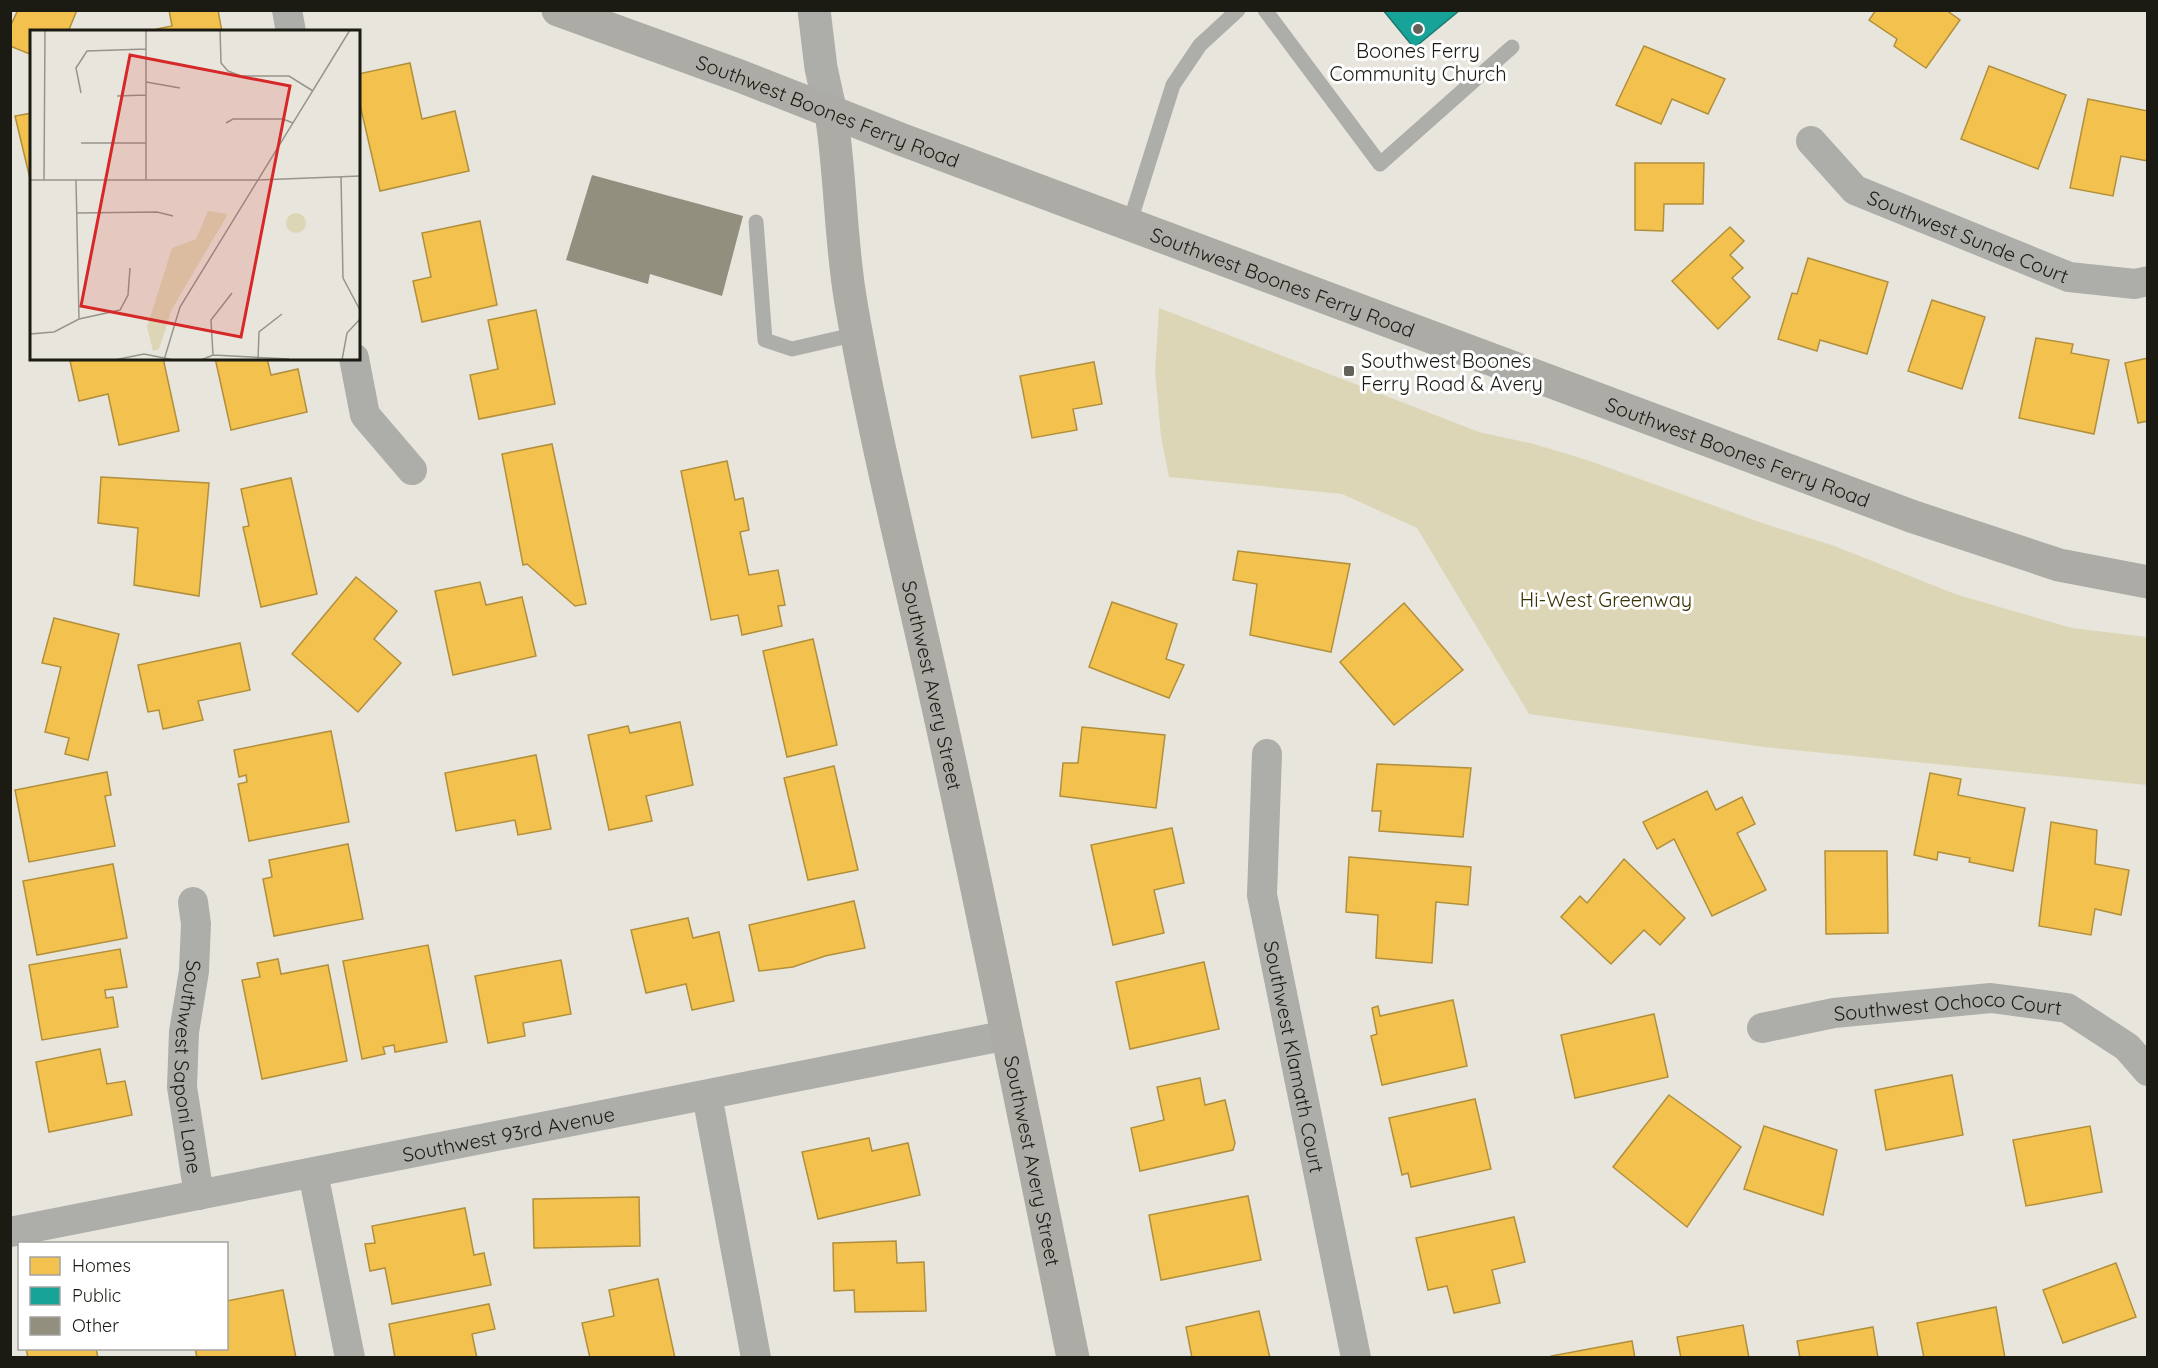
<svg xmlns="http://www.w3.org/2000/svg" width="2158" height="1368" font-family="Quicksand,sans-serif">
<style>
.green{fill:#dcd6b6}
.homes{fill:#f2c14e;stroke:#b28f3c;stroke-width:1.5}
.public{fill:#17a398;stroke:#187a70;stroke-width:1.5}
.building{fill:#928f7f}
.lines{fill:none;stroke-linecap:round;stroke-linejoin:round}
.service{stroke:#adada9;stroke-width:15}
.minor{stroke:#adada9;stroke-width:30}
.tertiary{stroke:#adada9;stroke-width:33}
.secondary{stroke:#acaba6;stroke-width:33}
.poi-dot{fill:#636159;stroke:#fff;stroke-width:2}
.labels{text-anchor:middle;dominant-baseline:central;stroke-width:6;stroke-linejoin:round;paint-order:stroke}
.poi-label{font-size:20px;fill:#1b1a13;stroke:#fff}
.street-label{font-size:20px;fill:#1b1a13;stroke:#fff}
.park-label{font-size:20px;fill:#3a3303;stroke:#fff}
.inset-road{fill:none;stroke:#96948c;stroke-width:1.5}
.view{fill:#d62828;fill-opacity:0.15;stroke:#d62828;stroke-width:3}
.inset-edge{fill:none;stroke:#1b1a13;stroke-width:3}
</style>
<rect width="100%" height="100%" fill="#e8e6dc"/>
<!-- green -->
<path class="green" d="M1159,308L1479,432L1534,444L1587,460L1768,525L1832,545L1955,594L2072,628L2147,637V785L1764,747L1529,714L1417,528L1342,494L1169,477L1161,437L1155,371Z"/>
<!-- homes -->
<g class="homes">
<path d="M18,10H77L68,32H32V55L10,46V27Z"/>
<path d="M169,10H218L222,32H156V29L172,26Z"/>
<path d="M1876,10H1946L1960,20L1926,68L1894,46L1897,39L1869,20Z"/>
<path d="M1644,46L1725,79L1708,114L1672,99L1661,124L1616,105Z"/>
<path d="M410,63L422,119L455,111L469,171L380,191L358,96V74Z"/>
<path d="M1989,66L2066,95L2038,169L1961,139Z"/>
<path d="M2088,99L2148,111V161L2121,156L2113,196L2070,188Z"/>
<path d="M32,113V187L15,116Z"/>
<path d="M1635,163H1704L1703,204H1664L1663,231L1635,230Z"/>
<path d="M480,221L497,305L422,322L413,281L431,277L422,233Z"/>
<path d="M1730,227L1744,241L1730,255L1743,268L1732,278L1750,297L1718,329L1672,281Z"/>
<path d="M1808,258L1888,282L1867,354L1820,340L1817,351L1778,339L1792,293L1797,294Z"/>
<path d="M1932,300L1985,317L1962,389L1908,371Z"/>
<path d="M536,310L555,404L479,419L470,375L498,369L488,320Z"/>
<path d="M2036,338L2073,344L2071,353L2109,360L2094,434L2019,418Z"/>
<path d="M81,358H163L179,431L119,445L108,394L79,401L70,361Z"/>
<path d="M215,358H267L271,375L298,369L307,412L231,430Z"/>
<path d="M2148,358V421L2138,423L2125,363Z"/>
<path d="M1094,362L1102,404L1073,409L1077,430L1032,438L1020,376Z"/>
<path d="M552,444L586,604L575,606L527,564L523,565L502,454Z"/>
<path d="M727,461L735,500L743,498L749,530L740,532L749,575L778,570L785,605L778,606L782,626L742,635L738,615L711,620L681,471Z"/>
<path d="M101,477L209,483L199,596L134,585L138,528L98,523Z"/>
<path d="M291,478L317,594L261,607L243,527L249,526L241,489Z"/>
<path d="M1238,551L1350,564L1331,652L1250,635L1257,584L1233,580Z"/>
<path d="M356,577L397,611L374,639L401,663L358,712L292,654Z"/>
<path d="M480,582L486,605L522,597L536,656L453,675L435,591Z"/>
<path d="M1112,602L1177,624L1166,659L1184,665L1169,698L1089,667Z"/>
<path d="M1404,603L1463,670L1394,725L1340,662Z"/>
<path d="M54,618L119,634L88,760L65,754L69,738L45,732L61,667L42,663Z"/>
<path d="M813,639L837,745L787,757L763,651Z"/>
<path d="M240,643L250,690L198,701L203,720L163,729L159,710L148,712L138,665Z"/>
<path d="M680,722L693,785L646,796L652,821L609,830L588,735L628,726L630,733Z"/>
<path d="M1082,727L1165,735L1156,808L1060,796L1063,763H1078Z"/>
<path d="M331,731L349,822L249,841L238,784L247,782L246,775L239,777L234,750Z"/>
<path d="M536,755L551,829L518,835L515,820L456,831L445,773Z"/>
<path d="M1377,764L1471,768L1463,837L1379,831L1381,811H1372Z"/>
<path d="M834,766L858,870L808,880L784,778Z"/>
<path d="M107,772L111,795L105,796L115,846L29,862L15,790Z"/>
<path d="M1930,773L1961,779L1958,795L2025,808L2013,871L1969,862L1970,858L1938,852L1937,860L1914,855Z"/>
<path d="M1707,791L1716,810L1742,797L1755,824L1737,833L1766,890L1712,916L1674,839L1657,849L1643,822Z"/>
<path d="M2051,822L2097,830L2095,864L2129,870L2121,915L2095,909L2091,935L2039,926Z"/>
<path d="M1172,828L1184,883L1154,890L1164,933L1113,945L1091,845Z"/>
<path d="M348,844L363,919L274,936L263,879L272,877L269,860Z"/>
<path d="M1825,851H1887L1888,933L1826,934Z"/>
<path d="M1349,857L1471,867L1468,905L1436,902L1432,963L1376,958L1378,915L1346,912Z"/>
<path d="M1624,859L1685,918L1660,945L1644,930L1611,964L1561,917L1580,896L1587,903Z"/>
<path d="M113,864L127,938L37,955L23,881Z"/>
<path d="M854,901L865,948L825,956L793,967L759,971L749,925Z"/>
<path d="M688,918L693,938L719,932L734,1001L692,1010L686,984L646,993L631,930Z"/>
<path d="M428,945L447,1042L395,1052L394,1045L383,1047L385,1054L362,1059L343,961Z"/>
<path d="M120,949L127,987L105,990L106,998L113,997L118,1027L42,1040L29,965Z"/>
<path d="M278,959L281,974L328,965L347,1061L262,1079L242,980L260,977L257,963Z"/>
<path d="M561,960L571,1014L523,1023L525,1036L488,1043L475,976Z"/>
<path d="M1204,962L1219,1029L1130,1049L1116,982Z"/>
<path d="M1453,1000L1467,1066L1382,1085L1371,1036L1377,1034L1372,1008L1378,1006L1380,1016Z"/>
<path d="M1654,1014L1668,1077L1575,1098L1561,1035Z"/>
<path d="M100,1049L107,1084L125,1081L132,1115L49,1132L36,1062Z"/>
<path d="M1952,1075L1963,1135L1886,1150L1875,1090Z"/>
<path d="M1200,1078L1205,1105L1225,1100L1235,1143L1233,1150L1140,1171L1131,1128L1164,1120L1157,1087Z"/>
<path d="M1669,1095L1741,1147L1687,1227L1613,1167Z"/>
<path d="M1475,1099L1491,1169L1411,1187L1408,1173L1402,1175L1389,1118Z"/>
<path d="M1764,1126L1837,1150L1823,1215L1744,1189Z"/>
<path d="M2090,1126L2102,1192L2026,1206L2013,1140Z"/>
<path d="M869,1138L872,1151L908,1143L920,1195L818,1219L802,1152Z"/>
<path d="M1248,1196L1261,1260L1161,1280L1149,1215Z"/>
<path d="M639,1197L640,1246L534,1248L533,1199Z"/>
<path d="M465,1208L474,1255L484,1253L491,1285L392,1304L385,1268L370,1271L365,1244L375,1243L372,1226Z"/>
<path d="M1514,1217L1525,1262L1492,1270L1500,1303L1454,1313L1447,1286L1428,1290L1416,1238Z"/>
<path d="M896,1241L897,1263L924,1262L926,1311L855,1312L854,1290L834,1291L833,1243Z"/>
<path d="M2116,1263L2136,1317L2063,1343L2043,1290Z"/>
<path d="M658,1279L675,1358H590L582,1323L614,1316L609,1290Z"/>
<path d="M283,1290L296,1358H197L195,1348H226V1301Z"/>
<path d="M489,1304L495,1329L472,1334L477,1358H395L389,1324Z"/>
<path d="M1996,1307L2005,1358H1924L1917,1323Z"/>
<path d="M1259,1311L1270,1358H1192L1186,1327Z"/>
<path d="M1743,1325L1749,1358H1681L1677,1337Z"/>
<path d="M1873,1327L1878,1358H1800L1797,1341Z"/>
<path d="M1632,1341L1635,1358H1551V1356Z"/>
<path d="M26,1348H96L98,1358H28Z"/>
</g>
<!-- public -->
<path class="public" d="M1383,10H1460L1414,48Z"/>
<!-- building -->
<path class="building" d="M592,175L743,216L722,296L650,274L648,284L566,260Z"/>
<g class="lines">
<!-- service -->
<g class="service">
<path d="M1265,10L1380,164L1512,47"/>
<path d="M756,222L765,340L792,349L857,334"/>
<path d="M1129,225L1173,85L1200,45L1238,10"/>
</g>
<!-- minor -->
<g class="minor">
<path d="M287,10L291,32"/>
<path id="s1" d="M1811,141L1855,190L2069,277L2135,284L2148,281"/>
<path d="M354,358L365,415L412,470"/>
<path id="s2" d="M1267,754L1262,895L1356,1358"/>
<path id="s3" d="M193,902L196,924L194,971L184,1032L182,1087L199,1195"/>
<path id="s4" d="M1762,1028L1834,1013L1991,998L2067,1008L2127,1047L2148,1071"/>
<path d="M707,1095L756,1358"/>
<path d="M313,1173L350,1358"/>
<path id="s5" d="M10,1232L1008,1035"/>
</g>
<!-- tertiary -->
<path class="tertiary" d="M814,10L821,68L831,113"/>
<!-- secondary -->
<g class="secondary">
<path id="s6" d="M558,10L740,76L903,140L1911,516L2059,565L2148,582"/>
<path id="s7" d="M831,113C841,176 840,240 851,303C876,449 914,594 945,739C990,945 1031,1151 1073,1358"/>
</g>
</g>
<!-- markers -->
<g class="poi-dot">
<circle cx="1418" cy="29" r="6"/>
<rect x="1343" y="365" width="12" height="12" rx="3"/>
</g>
<g class="labels">
<!-- poi labels -->
<g class="poi-label">
<text x="1418" y="50">Boones Ferry<tspan x="1418" dy="23">Community Church</tspan></text>
<text x="1361" y="360" text-anchor="start">Southwest Boones<tspan x="1361" dy="23">Ferry Road &amp; Avery</tspan></text>
</g>
<!-- street labels -->
<g class="street-label">
<text stroke="none"><textPath href="#s6" startOffset="288">Southwest Boones Ferry Road</textPath></text>
<text stroke="none"><textPath href="#s1" startOffset="188">Southwest Sunde Court</textPath></text>
<text stroke="none"><textPath href="#s6" startOffset="774">Southwest Boones Ferry Road</textPath></text>
<text stroke="none"><textPath href="#s6" startOffset="1260">Southwest Boones Ferry Road</textPath></text>
<text stroke="none"><textPath href="#s7" startOffset="582">Southwest Avery Street</textPath></text>
<text stroke="none"><textPath href="#s4" startOffset="188">Southwest Ochoco Court</textPath></text>
<text stroke="none"><textPath href="#s2" startOffset="306">Southwest Klamath Court</textPath></text>
<text stroke="none"><textPath href="#s3" startOffset="166">Southwest Saponi Lane</textPath></text>
<text stroke="none"><textPath href="#s5" startOffset="508">Southwest 93rd Avenue</textPath></text>
<text stroke="none"><textPath href="#s7" startOffset="1068">Southwest Avery Street</textPath></text>
</g>
<!-- park labels -->
<g class="park-label">
<text x="1606" y="599">Hi-West Greenway</text>
</g>
</g>
<!-- overview -->
<g transform="translate(30 30)">
<rect width="330" height="330" fill="#e8e6dc"/>
<path d="M178,181L198,184L142,279L129,319L123,321L117,297L142,218L166,209ZM256 193a10 10 0 1 1 20 0a10 10 0 1 1-20 0Z" fill="#dcd6b6"/>
<path class="inset-road" d="M116,0V150M190,0L191,33L198,41L211,46H259L283,61M116,52L150,58M51,63L46,38L57,21L116,19M87,66L116,65M196,93L203,89H253L263,93M51,113H116M311,146L313,248L330,280M0,150H228M14,150L15,0M46,150L49,289M228,150L330,146M47,183L127,182L143,186M0,304L24,302L49,289L90,280L98,265L100,238M183,325L181,290L202,263M84,330L114,324L144,330M134,330L150,277L320,0M171,330L183,325L259,329M228,330L229,302L252,284M312,330L317,303L330,289"/>
<path class="view" d="M100,25L260,56L211,307L51,276Z"/>
<rect width="330" height="330" class="inset-edge"/>
</g>
<!-- border -->
<rect width="2158" height="1368" fill="none" stroke="#1b1a13" stroke-width="24"/>
<!-- legend -->
<rect x="18" y="1242" width="210" height="108" fill="#ffffff" stroke="#a4a3a1" stroke-width="1.5"/>
<rect x="30" y="1257" width="30" height="18" fill="#f2c14e" stroke="#a4a3a1" stroke-width="1.5"/>
<text x="72" y="1272" font-size="18" fill="#1b1a13">Homes</text>
<rect x="30" y="1287" width="30" height="18" fill="#17a398" stroke="#a4a3a1" stroke-width="1.5"/>
<text x="72" y="1302" font-size="18" fill="#1b1a13">Public</text>
<rect x="30" y="1317" width="30" height="18" fill="#928f7f" stroke="#a4a3a1" stroke-width="1.5"/>
<text x="72" y="1332" font-size="18" fill="#1b1a13">Other</text>
</svg>
